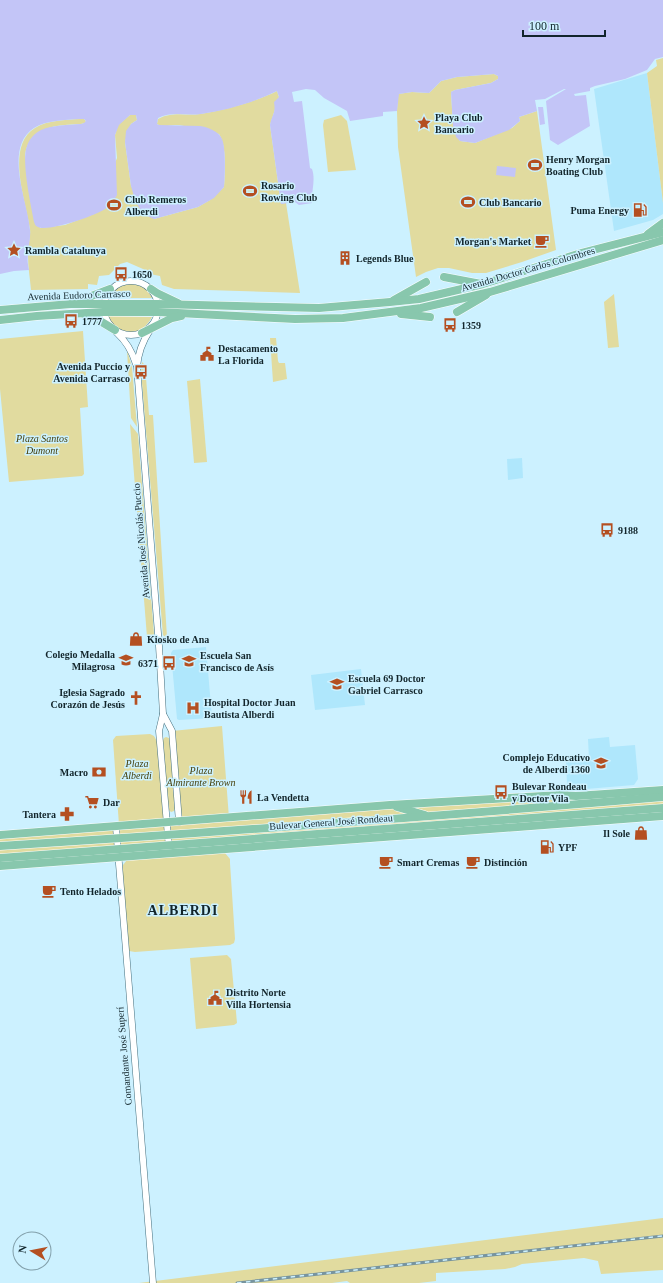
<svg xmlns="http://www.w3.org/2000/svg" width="663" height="1283" font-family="'Times New Roman',serif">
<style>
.built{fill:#afe7fc}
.green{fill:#e1db9f}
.water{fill:#c3c5f7}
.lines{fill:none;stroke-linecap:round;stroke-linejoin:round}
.minor-casing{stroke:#436f7e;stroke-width:7}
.major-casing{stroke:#fff;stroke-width:9}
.minor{stroke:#fff;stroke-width:6}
.major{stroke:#88c7ad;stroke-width:8}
.rail-casing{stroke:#77949f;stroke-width:3}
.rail{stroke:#ccf1ff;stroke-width:1.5;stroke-dasharray:4.5;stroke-linecap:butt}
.labels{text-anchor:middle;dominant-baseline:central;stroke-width:3;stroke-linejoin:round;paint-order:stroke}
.poi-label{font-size:10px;font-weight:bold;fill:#12252b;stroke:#ccf1ff;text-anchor:start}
.street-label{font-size:10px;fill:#12252b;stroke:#ccf1ff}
.park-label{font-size:10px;font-style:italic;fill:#46400b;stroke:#ccf1ff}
.district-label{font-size:14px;font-weight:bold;letter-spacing:1px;fill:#12252b;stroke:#ccf1ff}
</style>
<rect width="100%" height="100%" fill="#ccf1ff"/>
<!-- built -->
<g class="built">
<path d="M647,73L663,203V214L653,220L614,231L594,89Z"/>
<path d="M522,458L523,478L508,480L507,459Z"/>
<path d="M206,647L212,718L179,720L177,719L171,653L173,650Z"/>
<path d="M361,669L365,705L315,710L311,675Z"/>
<path d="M609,737L610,747L635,745L638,779L634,785L574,790L567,784L566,761L589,759L588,739Z"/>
</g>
<!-- green -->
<g class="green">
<path d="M663,58V203L647,73L657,66L656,60Z"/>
<path d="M494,74L498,76V79L491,83L455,90L451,92L453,126L460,141L475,143L512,128L520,121L519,117L537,111L556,250L522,262L486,273H472L449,268H438L426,272L416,277L398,147L397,111L398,94L412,92L429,93L441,81L457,77Z"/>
<path d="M277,91L279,97L270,125L281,204L286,203L300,293L174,289L162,285L160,276L150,274L143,269L127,262L120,264L109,275L99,276L97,285L88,284V289L31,290C30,279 28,267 28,256C27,247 31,238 30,229C26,202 5,146 35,128C48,120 65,120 80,119H84L86,121L85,123L81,124C57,125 29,126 25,155L40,228L65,225L94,214L117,158L115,135L118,125L130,115H136L137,120L131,124L125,142L131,186L154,219L198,207L210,200L224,187C225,173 227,146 219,134C206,132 188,125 175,125C169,125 163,128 157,124L158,119C172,111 186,116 200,114C222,111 258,101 277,91Z"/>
<path d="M341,115L347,121L356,170L328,172L323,125L324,120Z"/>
<path d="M132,282C142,284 148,289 152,298H108C113,288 120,283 132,282Z"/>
<path d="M614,294L619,347L608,348L604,302Z"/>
<path d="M108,316L152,317C142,337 117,338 108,316Z"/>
<path d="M83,331L88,407L80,408L84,474L82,476L9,482L0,389V339Z"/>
<path d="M270,338H276L278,361L279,363H285L287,379L273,382Z"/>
<path d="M127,350L132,367L137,427L131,418Z"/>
<path d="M142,362L145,365L149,415H153L167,637H165L163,635L141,371Z"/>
<path d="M200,379L207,462L194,463L187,381Z"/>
<path d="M130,424L138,434L154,634L151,638L147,637Z"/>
<path d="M222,726L229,818L663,790V816L0,866V835L179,822L172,731Z"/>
<path d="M150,734L154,736L158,743L164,816L161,821L119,825L113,740L116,736Z"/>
<path d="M166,737L169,738L170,741L175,808L174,811L171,812L168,809L163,741L164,738Z"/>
<path d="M225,853L230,859V863L235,939L234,943L230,945L135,952L129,951L122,869L123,865L127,860Z"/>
<path d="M227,955L231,959L237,1023L234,1025L196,1029L190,958Z"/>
<path d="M663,1218V1270L601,1274L598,1261L584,1258L522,1264L515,1267L505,1269L436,1273V1281L419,1283H350L347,1281L332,1283H139Z"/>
</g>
<!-- water -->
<g class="water">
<path d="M0,0H663V57L655,59L647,70L625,79L595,86L590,88V91L574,94L575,96L586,95L590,126L558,145L550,140L546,101L566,89H564L545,99L535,100L537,111L519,117L520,121L509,130L475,143L460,141L456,137L453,126L451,92L455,90L491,83L498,79V76L494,74L457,77L441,81L429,93L412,92L399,94L397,111L383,112V116L350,121L347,111L324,98L315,90L306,89L292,92L294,102L302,101L310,168L312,169C316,180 311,192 312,203L299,205L295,202L281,204L270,125C272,114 276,114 274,102L279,97L277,91C252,103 228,110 201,114C186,116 172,111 158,118L157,124L159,125L200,126C207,127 219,131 222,139C226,148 225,176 224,187L214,198L198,207L154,219L145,215L141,211L135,200L131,186L125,142L126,131L131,124L137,120L136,115H130L119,125L115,135L117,195C114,200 110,206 105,209C95,216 48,232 38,227C35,226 35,224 34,222C31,205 21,161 27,146C29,139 35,133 41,130C53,125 68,125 81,124L84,123L86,121L84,119H79C65,120 47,120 34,128C3,148 28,202 30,230C31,238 28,247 28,255C27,260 28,265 29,270L14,271L0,274Z"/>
<path d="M538,107H543L545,124L540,125Z"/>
<path d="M497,166L516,168L515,177L496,175Z"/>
</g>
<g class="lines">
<defs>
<g id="minor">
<circle cx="131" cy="308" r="27"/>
<path d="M150,330C142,342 138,353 137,367L159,646L163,714L159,731L169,848"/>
<path d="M117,333C127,342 132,351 136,364"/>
<path d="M163,714L172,731L179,822"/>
<path d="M116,827L153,1283"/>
</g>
<g id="major">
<path d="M648,234L663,223"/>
<path d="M444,277L481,284"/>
<path d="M151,289L157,293L178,303"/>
<path d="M394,300L426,282"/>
<path d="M78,301L110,289"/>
<path d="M0,310L71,304H158L319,308L390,302L419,299L483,284L581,253L663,232"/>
<path d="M457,312L486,295"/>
<path d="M84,314L95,318L115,330"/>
<path d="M401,314L430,317"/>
<path d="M0,320L37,316L103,312H158L295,319L343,318L421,308L490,292L663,240"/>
<path d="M142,333L172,318L181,316"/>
<path d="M397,807L425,815"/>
<path d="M0,835L390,805L561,795L576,796L663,790"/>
<path d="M0,846C221,832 442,816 663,797"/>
<path d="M0,858L663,808"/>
<path d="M0,866L663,816"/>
</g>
</defs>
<!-- minor casing -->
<use href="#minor" class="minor-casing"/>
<!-- major casing -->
<use href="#major" class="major-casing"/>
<!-- minor -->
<use href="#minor" class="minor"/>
<!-- major -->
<use href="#major" class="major"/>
<defs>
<path id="rail" d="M237,1283L663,1236"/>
</defs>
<!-- rail casing -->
<use href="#rail" class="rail-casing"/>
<!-- rail -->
<use href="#rail" class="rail"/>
</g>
<!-- icons -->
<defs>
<symbol id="sight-bare" viewBox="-9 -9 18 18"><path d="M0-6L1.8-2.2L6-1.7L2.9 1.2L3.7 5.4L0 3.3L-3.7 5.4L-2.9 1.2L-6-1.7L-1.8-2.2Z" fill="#b44f21" stroke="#ccf1ff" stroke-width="2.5" paint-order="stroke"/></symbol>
<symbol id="stadium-bare" viewBox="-9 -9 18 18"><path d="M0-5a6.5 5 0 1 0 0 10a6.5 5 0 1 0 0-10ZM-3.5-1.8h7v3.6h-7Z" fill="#b44f21" stroke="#ccf1ff" stroke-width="2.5" paint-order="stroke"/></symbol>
<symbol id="fuel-bare" viewBox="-9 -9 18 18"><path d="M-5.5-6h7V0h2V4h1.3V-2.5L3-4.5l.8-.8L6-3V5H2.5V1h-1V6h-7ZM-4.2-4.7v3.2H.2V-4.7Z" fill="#b44f21" stroke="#ccf1ff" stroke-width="2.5" paint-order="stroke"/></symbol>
<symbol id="cafe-bare" viewBox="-9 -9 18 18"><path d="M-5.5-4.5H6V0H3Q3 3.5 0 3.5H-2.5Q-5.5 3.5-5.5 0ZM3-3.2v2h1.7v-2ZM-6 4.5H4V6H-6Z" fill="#b44f21" stroke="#ccf1ff" stroke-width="2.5" paint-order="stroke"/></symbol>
<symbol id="building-bare" viewBox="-9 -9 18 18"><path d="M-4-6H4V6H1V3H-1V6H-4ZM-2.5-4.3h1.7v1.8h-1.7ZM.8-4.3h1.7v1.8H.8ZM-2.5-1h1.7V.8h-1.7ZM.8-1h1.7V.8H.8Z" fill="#b44f21" stroke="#ccf1ff" stroke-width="2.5" paint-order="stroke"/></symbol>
<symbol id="bus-bare" viewBox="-9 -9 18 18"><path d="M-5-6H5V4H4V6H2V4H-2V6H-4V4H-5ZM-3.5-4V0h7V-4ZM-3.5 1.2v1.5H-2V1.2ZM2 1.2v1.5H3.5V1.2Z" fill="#b44f21" stroke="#ccf1ff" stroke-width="2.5" paint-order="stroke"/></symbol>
<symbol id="civic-bare" viewBox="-9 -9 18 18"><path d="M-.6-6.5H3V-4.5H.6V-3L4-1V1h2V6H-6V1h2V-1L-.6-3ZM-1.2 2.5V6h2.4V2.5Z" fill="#b44f21" stroke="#ccf1ff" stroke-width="2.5" paint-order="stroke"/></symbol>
<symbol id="shop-bare" viewBox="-9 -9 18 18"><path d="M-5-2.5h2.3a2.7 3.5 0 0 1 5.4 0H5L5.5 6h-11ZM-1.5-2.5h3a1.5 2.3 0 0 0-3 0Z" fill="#b44f21" stroke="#ccf1ff" stroke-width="2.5" paint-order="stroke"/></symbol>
<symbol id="school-bare" viewBox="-9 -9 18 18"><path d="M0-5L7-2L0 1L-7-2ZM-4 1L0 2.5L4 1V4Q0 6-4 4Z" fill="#b44f21" stroke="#ccf1ff" stroke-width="2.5" paint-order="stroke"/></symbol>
<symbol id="church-bare" viewBox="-9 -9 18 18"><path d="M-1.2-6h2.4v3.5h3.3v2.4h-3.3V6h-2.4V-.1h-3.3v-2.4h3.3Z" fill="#b44f21" stroke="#ccf1ff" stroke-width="2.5" paint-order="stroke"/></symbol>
<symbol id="hospital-bare" viewBox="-9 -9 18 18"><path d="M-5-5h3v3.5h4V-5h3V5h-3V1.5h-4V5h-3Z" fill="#b44f21" stroke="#ccf1ff" stroke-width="2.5" paint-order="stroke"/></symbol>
<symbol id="bank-bare" viewBox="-9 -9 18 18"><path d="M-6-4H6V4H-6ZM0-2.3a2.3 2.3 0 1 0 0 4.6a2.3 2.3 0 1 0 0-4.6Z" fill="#b44f21" stroke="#ccf1ff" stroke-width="2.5" paint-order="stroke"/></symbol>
<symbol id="restaurant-bare" viewBox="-9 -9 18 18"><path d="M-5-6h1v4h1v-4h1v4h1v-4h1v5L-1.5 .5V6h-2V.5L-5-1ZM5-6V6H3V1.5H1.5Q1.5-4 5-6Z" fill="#b44f21" stroke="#ccf1ff" stroke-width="2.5" paint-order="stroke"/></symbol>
<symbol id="supermarket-bare" viewBox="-9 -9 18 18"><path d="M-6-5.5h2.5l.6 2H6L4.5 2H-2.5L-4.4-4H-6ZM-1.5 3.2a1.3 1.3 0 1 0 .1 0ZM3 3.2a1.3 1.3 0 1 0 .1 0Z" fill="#b44f21" stroke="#ccf1ff" stroke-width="2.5" paint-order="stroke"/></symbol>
<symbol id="pharmacy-bare" viewBox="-9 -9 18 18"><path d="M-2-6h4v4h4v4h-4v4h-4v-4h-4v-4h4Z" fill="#b44f21" stroke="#ccf1ff" stroke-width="2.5" paint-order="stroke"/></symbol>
</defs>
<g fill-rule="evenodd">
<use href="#sight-bare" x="414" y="113" width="20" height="20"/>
<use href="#stadium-bare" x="525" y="155" width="20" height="20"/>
<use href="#stadium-bare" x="240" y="181" width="20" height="20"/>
<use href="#stadium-bare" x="458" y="192" width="20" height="20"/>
<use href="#stadium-bare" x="104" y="195" width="20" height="20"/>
<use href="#fuel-bare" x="630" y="200" width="20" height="20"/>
<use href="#cafe-bare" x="532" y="231" width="20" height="20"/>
<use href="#sight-bare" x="4" y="240" width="20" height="20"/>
<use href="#building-bare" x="335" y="248" width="20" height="20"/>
<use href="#bus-bare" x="111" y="264" width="20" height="20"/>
<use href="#bus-bare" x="61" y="311" width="20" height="20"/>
<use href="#bus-bare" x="440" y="315" width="20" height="20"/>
<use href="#civic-bare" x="197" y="344" width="20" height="20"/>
<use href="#bus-bare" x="131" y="362" width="20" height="20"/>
<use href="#bus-bare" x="597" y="520" width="20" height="20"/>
<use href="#shop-bare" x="126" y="629" width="20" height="20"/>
<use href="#school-bare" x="116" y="650" width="20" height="20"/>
<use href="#school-bare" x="179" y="651" width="20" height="20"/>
<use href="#bus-bare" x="159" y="653" width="20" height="20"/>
<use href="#school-bare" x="327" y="674" width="20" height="20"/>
<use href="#church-bare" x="126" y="688" width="20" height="20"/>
<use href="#hospital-bare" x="183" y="698" width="20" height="20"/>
<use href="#school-bare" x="591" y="753" width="20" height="20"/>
<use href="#bank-bare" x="89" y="762" width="20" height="20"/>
<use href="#bus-bare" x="491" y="782" width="20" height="20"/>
<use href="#restaurant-bare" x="236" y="787" width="20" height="20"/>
<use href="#supermarket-bare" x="82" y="792" width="20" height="20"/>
<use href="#pharmacy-bare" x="57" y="804" width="20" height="20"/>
<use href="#shop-bare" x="631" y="823" width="20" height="20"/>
<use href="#fuel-bare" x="537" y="837" width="20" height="20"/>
<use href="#cafe-bare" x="376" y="852" width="20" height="20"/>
<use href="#cafe-bare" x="463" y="852" width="20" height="20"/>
<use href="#cafe-bare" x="39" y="881" width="20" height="20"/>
<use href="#civic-bare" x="205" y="988" width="20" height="20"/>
</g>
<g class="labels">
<!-- poi labels -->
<g class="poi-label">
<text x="435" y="117">Playa Club<tspan x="435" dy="12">Bancario</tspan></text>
<text x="546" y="159">Henry Morgan<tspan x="546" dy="12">Boating Club</tspan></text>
<text x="261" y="185">Rosario<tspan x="261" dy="12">Rowing Club</tspan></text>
<text x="125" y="199">Club Remeros<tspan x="125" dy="12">Alberdi</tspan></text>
<text x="479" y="202">Club Bancario</text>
<text x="629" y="210" text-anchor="end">Puma Energy</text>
<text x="531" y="241" text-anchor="end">Morgan's Market</text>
<text x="25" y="250">Rambla Catalunya</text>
<text x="356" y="258">Legends Blue</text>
<text x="132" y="274">1650</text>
<text x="82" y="321">1777</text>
<text x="461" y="325">1359</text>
<text x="218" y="348">Destacamento<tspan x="218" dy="12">La Florida</tspan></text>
<text x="130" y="366" text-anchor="end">Avenida Puccio y<tspan x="130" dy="12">Avenida Carrasco</tspan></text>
<text x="618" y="530">9188</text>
<text x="147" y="639">Kiosko de Ana</text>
<text x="115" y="654" text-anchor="end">Colegio Medalla<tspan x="115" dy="12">Milagrosa</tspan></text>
<text x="200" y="655">Escuela San<tspan x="200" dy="12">Francisco de Asís</tspan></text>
<text x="158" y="663" text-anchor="end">6371</text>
<text x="348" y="678">Escuela 69 Doctor<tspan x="348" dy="12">Gabriel Carrasco</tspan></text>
<text x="125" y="692" text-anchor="end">Iglesia Sagrado<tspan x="125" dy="12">Corazón de Jesús</tspan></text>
<text x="204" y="702">Hospital Doctor Juan<tspan x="204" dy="12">Bautista Alberdi</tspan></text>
<text x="590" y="757" text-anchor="end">Complejo Educativo<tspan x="590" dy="12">de Alberdi 1360</tspan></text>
<text x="88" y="772" text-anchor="end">Macro</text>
<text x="512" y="786">Bulevar Rondeau<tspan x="512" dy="12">y Doctor Vila</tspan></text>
<text x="257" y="797">La Vendetta</text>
<text x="103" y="802">Dar</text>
<text x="56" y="814" text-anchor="end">Tantera</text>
<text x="630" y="833" text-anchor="end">Il Sole</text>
<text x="558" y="847">YPF</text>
<text x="397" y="862">Smart Cremas</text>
<text x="484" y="862">Distinción</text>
<text x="60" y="891">Tento Helados</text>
<text x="226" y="992">Distrito Norte<tspan x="226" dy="12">Villa Hortensia</tspan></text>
</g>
<!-- street labels -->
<g class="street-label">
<text transform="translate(528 269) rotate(-16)">Avenida Doctor Carlos Colombres</text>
<text transform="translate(79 295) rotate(-2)">Avenida Eudoro Carrasco</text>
<text transform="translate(141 541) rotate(-95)">Avenida José Nicolás Puccio</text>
<text transform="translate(331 822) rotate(-4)">Bulevar General José Rondeau</text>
<text transform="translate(124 1056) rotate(-95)">Comandante José Superí</text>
</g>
<!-- park labels -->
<g class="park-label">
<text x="42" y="438">Plaza Santos<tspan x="42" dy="12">Dumont</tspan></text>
<text x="137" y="763">Plaza<tspan x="137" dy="12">Alberdi</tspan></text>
<text x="201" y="770">Plaza<tspan x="201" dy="12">Almirante Brown</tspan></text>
</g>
<!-- district labels -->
<g class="district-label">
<text x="183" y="910">ALBERDI</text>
</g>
</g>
<!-- north arrow -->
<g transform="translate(32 1251) rotate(280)"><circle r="19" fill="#ccf1ff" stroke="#829faa"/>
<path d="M0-3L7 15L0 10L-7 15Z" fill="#b44f21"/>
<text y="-6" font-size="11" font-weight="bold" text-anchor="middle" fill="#12252b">N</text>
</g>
<!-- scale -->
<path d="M523 30v6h82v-6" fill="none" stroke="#12252b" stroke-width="2"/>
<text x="529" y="30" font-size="12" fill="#12252b" stroke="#ccf1ff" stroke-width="3" paint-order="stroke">100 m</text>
</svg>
